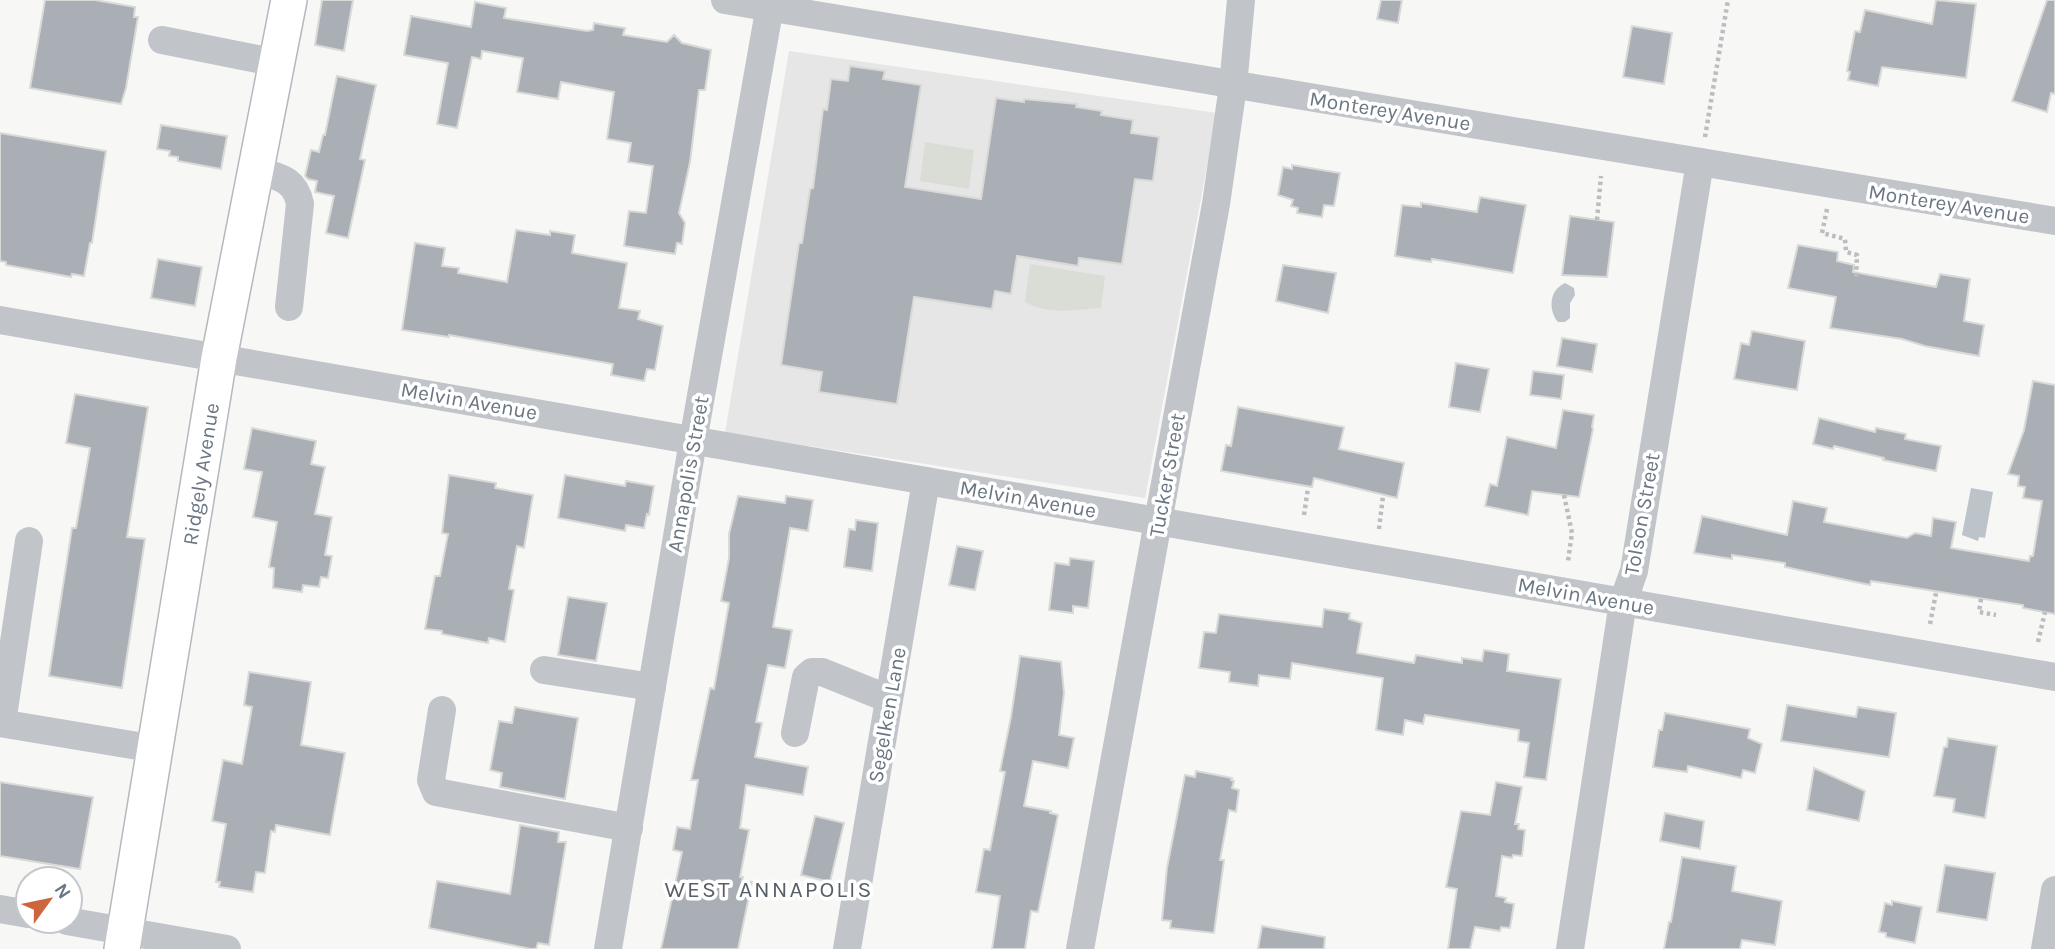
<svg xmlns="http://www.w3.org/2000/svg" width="2055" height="949" font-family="Karla,sans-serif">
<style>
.built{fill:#e5e6e5}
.green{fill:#d9ddd6}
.water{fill:#bcc4c9}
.building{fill:#a9afb4;stroke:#d9d9d7;stroke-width:2}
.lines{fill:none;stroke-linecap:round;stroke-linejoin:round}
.major-casing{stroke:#b5b8bc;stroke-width:38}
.path{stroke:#bbbdc0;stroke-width:4.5;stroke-dasharray:3.5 3.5;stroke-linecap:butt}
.minor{stroke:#c1c4c8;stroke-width:28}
.major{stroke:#fff;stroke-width:35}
.labels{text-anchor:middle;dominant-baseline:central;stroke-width:7;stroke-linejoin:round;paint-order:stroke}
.street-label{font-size:21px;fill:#6a7682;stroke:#fff}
.neighbourhood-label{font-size:23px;letter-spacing:2px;fill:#575f68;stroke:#fff}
</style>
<rect width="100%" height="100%" fill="#f7f7f5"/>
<!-- built -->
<path class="built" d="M789,51L1217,113L1145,498L725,433Z"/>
<!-- green -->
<g class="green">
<path d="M925,142L974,150L969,189L920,181Z"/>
<path d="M1030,264L1105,276L1101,308C1074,310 1049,315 1025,302Z"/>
</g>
<!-- water -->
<g class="water">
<path d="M1565,283L1574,288L1575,295L1570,303V318L1565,322H1558C1548,310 1549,290 1565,283Z"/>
<path d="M1971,488L1993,492L1985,538L1979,537L1978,541L1962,535Z"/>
</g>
<!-- building -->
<g class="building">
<path d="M45,0H95L135,7L134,17H138L126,88L121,104L30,88Z"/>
<path d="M322,0H353L344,51L315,45Z"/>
<path d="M1381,0H1402L1398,23L1377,19Z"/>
<path d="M1936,0L1976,4L1966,78L1882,67L1878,86L1848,80L1850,72L1847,71L1855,31L1860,32L1865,10L1932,24Z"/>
<path d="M2047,0H2055V94L2051,93L2047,112L2012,101Z"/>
<path d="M475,2L506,8L504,18L587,31L593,30L594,23L605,25L625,28L623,35L667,42L674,35L682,43L711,50L705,90H699L690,162L679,213L685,223L682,244L677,243L675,254L624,246L629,211L646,213L653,166L628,162L631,143L607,139L614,92L561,82L558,99L517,92L523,58L482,51L481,59L472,57L457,128L437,124L448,63L404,55L411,16L471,27Z"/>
<path d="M1632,26L1672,33L1664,84L1623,77Z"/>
<path d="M850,66L885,71L883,79L921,85L905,187L981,199L996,98L1024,102V99L1077,104L1076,107L1102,111L1101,115L1133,120L1131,133L1159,137L1153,181L1135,179L1122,264L1079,258L1078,266L1017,256L1011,294L995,291L992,309L914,297L897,404L819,392L822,372L781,365L799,243H802L810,189L813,188L823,109L827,110L831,79L848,81Z"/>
<path d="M337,76L376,85L360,159L365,160L348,238L326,233L334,196L315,192L317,181L308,179L305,176L311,150L319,152L323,135H325Z"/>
<path d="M161,125L227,136L221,169L178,161V157L169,156L170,151L157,149Z"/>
<path d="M0,133L106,151L92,243H90L84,276L72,274L71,277L6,265V262L0,261Z"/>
<path d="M1292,165L1340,173L1334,206L1324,205L1322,217L1297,213L1298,208L1291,206L1293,200L1278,195L1283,167L1292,169Z"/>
<path d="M1480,197L1526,205L1513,273L1432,259L1431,262L1395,256L1402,205L1421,207V203L1477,212Z"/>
<path d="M1570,216L1614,222L1607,277L1562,275Z"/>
<path d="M516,230L550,235V231L575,235L572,253L627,263L619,308L640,311L638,319L663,326L655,370L647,369L644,381L611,375L613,364L449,335V337L402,330L415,243L445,248L442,266L459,268L458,273L507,282Z"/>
<path d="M1798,245L1838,252L1837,261L1854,265L1853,272L1936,287L1940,274L1970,279L1964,321L1984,325L1979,356L1925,346L1902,339L1830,328L1836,297L1788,288Z"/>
<path d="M158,259L202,267L195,306L151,298Z"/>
<path d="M1283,265L1336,273L1328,313L1276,301Z"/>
<path d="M1752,331L1805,341L1797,390L1734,379L1741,343L1749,345Z"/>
<path d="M1562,338L1597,344L1592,372L1557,366Z"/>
<path d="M1456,363L1489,369L1480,412L1449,407Z"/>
<path d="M1533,371L1564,375L1561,399L1530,395Z"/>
<path d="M2033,381L2055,385V614L2023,608V605L1871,581L1870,585L1785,567V563L1732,555V559L1694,553L1702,516L1787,535L1793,501L1827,508L1824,522L1907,538L1915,533L1931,536L1933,518L1956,522L1951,548L2029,561L2030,556H2033L2042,501L2023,498L2025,487L2018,486L2019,476L2008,474L2024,430Z"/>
<path d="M75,394L148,407L127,537L145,539L122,688L49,676L72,528H76L90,448L66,443Z"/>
<path d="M1238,407L1344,427L1339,449L1404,463L1397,498L1314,478L1312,487L1221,471L1226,445L1231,446Z"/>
<path d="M1563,410L1594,415L1592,427L1593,429L1579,497L1532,491L1528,515L1485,506L1490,484L1497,486L1507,437L1556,448Z"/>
<path d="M1819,418L1875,432L1876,428L1906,434L1905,439L1941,446L1936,471L1883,460L1884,458L1834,446L1833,449L1813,444Z"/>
<path d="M252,428L316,441L311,464L325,467L315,514L332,517L325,555L332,556L328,578L321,577L319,587L303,585L302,592L273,588L274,568L269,567L277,522L253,517L262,472L244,469Z"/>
<path d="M449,475L496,483L495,488L533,495L524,548L517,546L509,589L514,590L505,642L489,638L488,643L442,634V631L425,629L435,576H440L448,534L442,533Z"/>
<path d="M565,475L625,486L626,481L654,486L649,515L647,514L644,528L626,525L625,531L558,518Z"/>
<path d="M738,496L785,503L786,496L813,500L808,531L790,528L773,627L792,630L785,668L768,665L756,722L762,723L755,757L808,767L803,795L746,785L740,828L749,830L740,877H743L742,880L752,882L738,949H661L682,852L673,850L677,827L690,829L698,780H691L710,688L714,689L729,603L721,601L729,558V534Z"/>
<path d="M856,520L878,523L872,571L844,567L849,529L855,530Z"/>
<path d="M957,546L983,551L975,590L949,585Z"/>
<path d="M1070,558L1094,561L1088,608L1073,606V613L1049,610L1055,563L1069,565Z"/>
<path d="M568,597L607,603L596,661L558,655Z"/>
<path d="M1324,609L1350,613L1349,619L1362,623L1357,653L1414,663L1416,655L1462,663V658L1482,661L1484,650L1509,654L1507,671L1561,679L1546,780L1524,777L1529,743L1518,741L1519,730L1425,715L1423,724L1405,720L1403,735L1376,730L1383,678L1292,663L1290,679L1259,675L1258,686L1229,682L1230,672L1199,668L1204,632L1216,633L1219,614L1322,627Z"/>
<path d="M1020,656L1061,662L1064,693L1059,735L1074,738L1068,768L1033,761L1024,806L1051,811L1050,813L1058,815L1038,912L1031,911L1025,949H992L1000,896L976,892L984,849L990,850L1005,772L1000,771L1011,717Z"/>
<path d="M249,672L311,682L301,745L345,753L330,835L276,825L275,832L271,831L265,873L256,872L253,892L219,887L220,882H216L226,824L212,821L223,760L242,764L252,707L244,705Z"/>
<path d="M1787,705L1856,717L1858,707L1896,713L1889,757L1781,741Z"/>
<path d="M515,707L578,718L565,799L500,787L502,773L490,770L499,721L512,723Z"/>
<path d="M1665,713L1750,729L1748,738L1762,744L1755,773L1743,770L1741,778L1688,766L1687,772L1653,767L1659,730H1662Z"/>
<path d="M1948,738L1997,746L1985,818L1953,812L1955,799L1934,796L1944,747H1947Z"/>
<path d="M1814,768L1865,791L1859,821L1807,810Z"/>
<path d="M1196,771L1232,778L1231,780L1234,781L1232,788L1239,790L1236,812L1229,810L1220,860H1224L1214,933L1170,928L1171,921L1162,920L1167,868L1185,775L1195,777Z"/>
<path d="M0,782L93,797L80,869L0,856Z"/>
<path d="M1496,782L1522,787L1515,824H1519L1518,829L1525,830L1522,856L1513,855L1512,858L1502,856L1496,896L1506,898L1505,902L1514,904L1510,928L1501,927L1500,931L1475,927L1470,949H1448L1457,889L1446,887L1461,811L1490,815Z"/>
<path d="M1665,813L1704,821L1700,849L1660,841Z"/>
<path d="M815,816L844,823L830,882L801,875Z"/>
<path d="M520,825L559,832L558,842H566L549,945L538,943L536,949H531L429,928L437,881L510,894Z"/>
<path d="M1682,857L1736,866L1732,891L1782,901L1775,945L1742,940L1740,949H1664L1669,922H1671Z"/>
<path d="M1945,865L1995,873L1987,920L1937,912Z"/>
<path d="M1892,901L1922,907L1915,943L1886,937V933L1879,932L1885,903L1892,905Z"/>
<path d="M1262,926L1325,937L1324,949H1258Z"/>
</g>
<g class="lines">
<defs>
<path id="major" d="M122,949L219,358L289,0"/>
</defs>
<!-- major casing -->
<use href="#major" class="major-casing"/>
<!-- path -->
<g class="path">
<path d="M1705,137L1728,0"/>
<path d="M1827,209L1822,233L1845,239L1846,252L1857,255L1856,278"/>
<path d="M1597,220L1601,176"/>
<path d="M1564,495L1572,533L1568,561"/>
<path d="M1304,515L1308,488"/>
<path d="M1379,529L1383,496"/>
<path d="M1981,599L1979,612L1996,615"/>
<path d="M1930,624L1936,593"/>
<path d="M2038,642L2045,612"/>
</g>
<!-- minor -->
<g class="minor">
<path d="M725,0L2055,221"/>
<path d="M162,40L277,63"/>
<path d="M256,170C278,177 295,178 300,204L289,307"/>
<path d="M0,320L2055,677"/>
<path d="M544,670L652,687"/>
<path d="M442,710L431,780L436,792L629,828"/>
<path d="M0,723L156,749"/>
<path d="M2,723L29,541"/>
<path d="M795,733L806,677L812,672H822L889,699"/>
<path d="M0,909L28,914"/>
<path d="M67,921L227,949"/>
<path d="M608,949L693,441L771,0"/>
<path d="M847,949L926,481"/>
<path d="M1080,949L1216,204L1233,86L1241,0"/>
<path d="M1570,949L1623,602L1634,571L1700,162"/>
<path d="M2045,949L2055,890"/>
</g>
<!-- major -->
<use href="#major" class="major"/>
</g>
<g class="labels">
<!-- street labels -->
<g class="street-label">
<text transform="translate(1390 111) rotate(9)">Monterey Avenue</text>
<text transform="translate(1949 204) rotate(9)">Monterey Avenue</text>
<text transform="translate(469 401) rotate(10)">Melvin Avenue</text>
<text transform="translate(201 474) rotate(-81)">Ridgely Avenue</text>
<text transform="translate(688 474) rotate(-80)">Annapolis Street</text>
<text transform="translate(1167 475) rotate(-80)">Tucker Street</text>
<text transform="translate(1028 499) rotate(10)">Melvin Avenue</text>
<text transform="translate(1642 514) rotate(-80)">Tolson Street</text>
<text transform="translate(1586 596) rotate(10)">Melvin Avenue</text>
<text transform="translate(887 715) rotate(-80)">Segelken Lane</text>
</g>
<!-- neighbourhood labels -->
<g class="neighbourhood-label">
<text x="769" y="889">WEST ANNAPOLIS</text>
</g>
</g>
<!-- north arrow -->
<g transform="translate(49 900) rotate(57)"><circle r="33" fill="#ffffff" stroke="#c3c8cd" stroke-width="2"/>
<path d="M0-5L12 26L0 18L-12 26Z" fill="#cd663e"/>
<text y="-10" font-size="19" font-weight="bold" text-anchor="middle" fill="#6a7682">N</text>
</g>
</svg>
